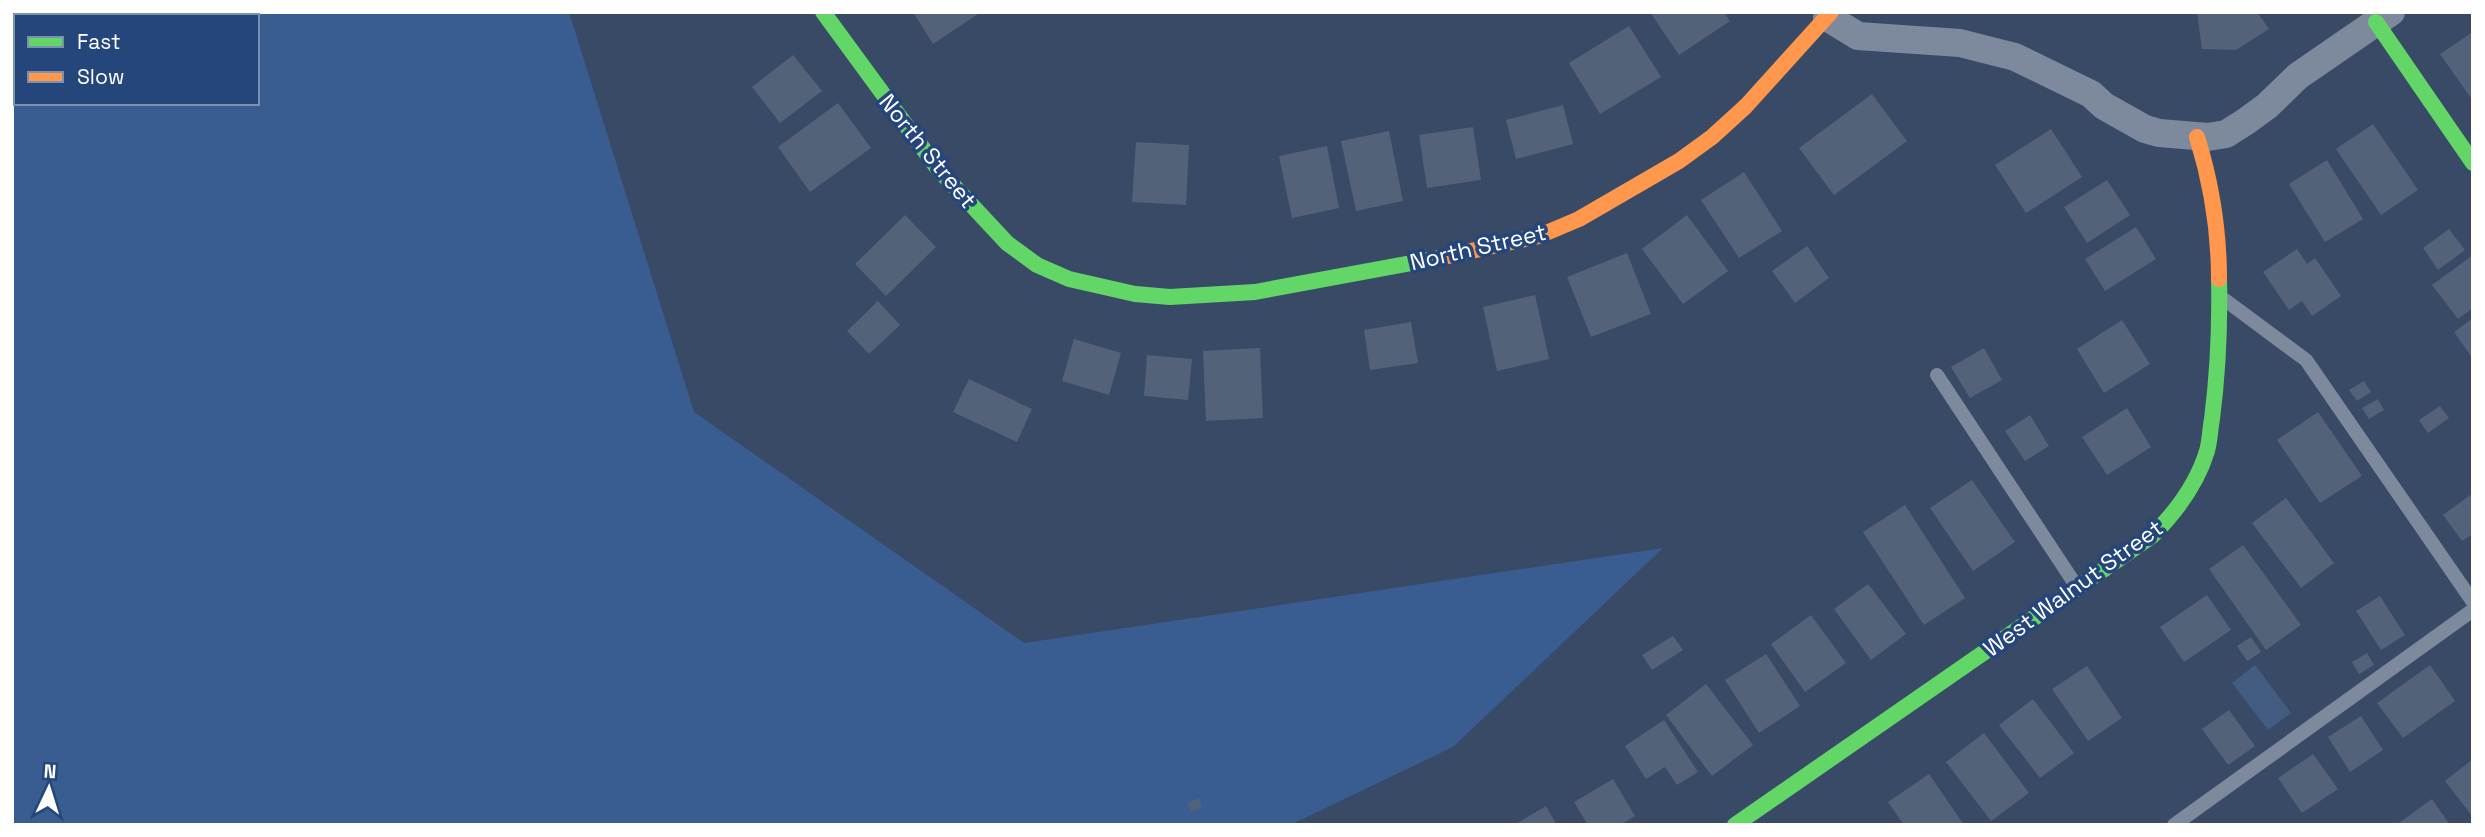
<svg xmlns="http://www.w3.org/2000/svg" width="2485" height="837" font-family="'Space Grotesk',sans-serif">
<style>
.green{fill:#395c91;fill-rule:evenodd}
.water{fill:#435c81}
.building{fill:#536279}
.lines{fill:none;stroke-linecap:round;stroke-linejoin:round}
.lane{stroke:#7d8a9e;stroke-width:14}
.street{stroke:#7d8a9e;stroke-width:28}
.fast{stroke:#63d668;stroke-width:16}
.slow{stroke:#ff974d;stroke-width:16}
.labels{text-anchor:middle;dominant-baseline:central;stroke-width:7;stroke-linejoin:round;paint-order:stroke}
.street-label{font-size:23px;fill:#fff;stroke:#25467b}
</style>
<rect width="100%" height="100%" fill="#394a67"/>
<!-- green -->
<path class="green" d="M12,12H569L694,412L1024,643L1663,548L1453,747L1290,825H12ZM16,16H257V103H16Z"/>
<!-- water -->
<path class="water" d="M2255,665L2291,713L2268,730L2232,683Z"/>
<!-- building -->
<g class="building">
<path d="M913,12H981L933,44Z"/>
<path d="M1650,12H1724L1730,21L1679,55Z"/>
<path d="M2197,12H2257L2269,29L2236,50L2202,49Z"/>
<path d="M1629,26L1661,77L1600,114L1569,63Z"/>
<path d="M2473,32V101L2440,54Z"/>
<path d="M793,55L822,91L780,123L752,87Z"/>
<path d="M1872,94L1907,141L1834,195L1799,148Z"/>
<path d="M838,103L871,148L810,192L778,147Z"/>
<path d="M1563,105L1573,144L1516,159L1506,120Z"/>
<path d="M2373,124L2418,190L2381,215L2336,149Z"/>
<path d="M1473,127L1481,180L1427,188L1419,135Z"/>
<path d="M2051,129L2082,177L2026,213L1995,165Z"/>
<path d="M1389,131L1403,201L1356,211L1341,141Z"/>
<path d="M1136,142L1189,145L1186,205L1132,202Z"/>
<path d="M1327,146L1339,208L1292,218L1279,156Z"/>
<path d="M2327,160L2363,219L2325,242L2289,184Z"/>
<path d="M1744,172L1782,231L1739,258L1701,200Z"/>
<path d="M2107,180L2130,215L2087,243L2064,207Z"/>
<path d="M905,215L936,247L886,296L855,264Z"/>
<path d="M1687,215L1728,271L1683,304L1642,249Z"/>
<path d="M2136,227L2156,259L2105,291L2085,259Z"/>
<path d="M2449,229L2465,250L2438,270L2423,248Z"/>
<path d="M1807,246L1829,278L1795,303L1772,271Z"/>
<path d="M2297,249L2307,264L2315,258L2341,296L2312,316L2302,301L2289,310L2263,272Z"/>
<path d="M1627,253L1651,314L1591,337L1567,277Z"/>
<path d="M2473,255V308L2458,319L2432,285Z"/>
<path d="M1535,295L1549,359L1497,371L1483,307Z"/>
<path d="M878,301L900,325L869,354L847,331Z"/>
<path d="M2473,318V359L2454,332Z"/>
<path d="M2122,320L2150,364L2104,393L2077,349Z"/>
<path d="M1411,322L1418,363L1370,370L1364,330Z"/>
<path d="M1074,339L1121,353L1109,395L1062,381Z"/>
<path d="M1260,348L1263,418L1206,421L1203,351Z"/>
<path d="M1984,348L2002,380L1970,398L1951,367Z"/>
<path d="M1147,355L1192,359L1188,400L1144,396Z"/>
<path d="M969,379L1032,409L1017,442L953,412Z"/>
<path d="M2364,381L2371,392L2357,401L2349,390Z"/>
<path d="M2378,399L2384,410L2369,419L2362,408Z"/>
<path d="M2440,406L2449,418L2428,433L2419,420Z"/>
<path d="M2127,408L2151,447L2107,475L2082,437Z"/>
<path d="M2318,412L2362,476L2320,503L2277,440Z"/>
<path d="M2030,415L2049,446L2025,461L2005,431Z"/>
<path d="M1972,480L2015,542L1973,571L1930,508Z"/>
<path d="M2473,493V534L2462,541L2443,515Z"/>
<path d="M2286,498L2334,563L2301,588L2252,523Z"/>
<path d="M1905,505L1965,598L1924,625L1863,532Z"/>
<path d="M2243,545L2301,625L2266,650L2209,569Z"/>
<path d="M1868,584L1906,634L1871,660L1834,609Z"/>
<path d="M2207,595L2231,630L2184,662L2160,627Z"/>
<path d="M2380,596L2405,635L2381,650L2356,611Z"/>
<path d="M1811,615L1846,663L1805,692L1771,644Z"/>
<path d="M1673,636L1683,650L1652,670L1642,655Z"/>
<path d="M2251,637L2261,652L2247,661L2237,646Z"/>
<path d="M2367,653L2374,665L2359,674L2352,662Z"/>
<path d="M1766,654L1800,706L1759,733L1725,680Z"/>
<path d="M2430,665L2455,701L2403,738L2377,703Z"/>
<path d="M2087,666L2122,718L2088,741L2052,689Z"/>
<path d="M1706,684L1753,745L1712,776L1666,715Z"/>
<path d="M2033,699L2074,753L2040,778L1999,725Z"/>
<path d="M2229,710L2255,746L2228,765L2202,729Z"/>
<path d="M2361,716L2383,750L2350,772L2328,737Z"/>
<path d="M1664,720L1698,772L1677,785L1665,767L1646,779L1625,746Z"/>
<path d="M1984,733L2029,793L1991,821L1946,762Z"/>
<path d="M2313,754L2338,789L2302,813L2278,778Z"/>
<path d="M2473,759V817L2445,781Z"/>
<path d="M1929,774L1964,825H1904L1888,802Z"/>
<path d="M1613,779L1635,816L1620,825H1588L1574,802Z"/>
<path d="M1199,798L1202,807L1191,812L1187,803Z"/>
<path d="M2432,799L2450,825H2396Z"/>
<path d="M1546,806L1557,825H1514Z"/>
</g>
<g class="lines">
<!-- lane -->
<g class="lane">
<path d="M2225,300L2306,360L2473,602"/>
<path d="M1937,375L2077,587"/>
<path d="M2174,825L2473,610"/>
</g>
<!-- street -->
<path class="street" d="M1827,17L1858,36L1960,43L2015,57L2091,94L2104,106L2145,129L2159,133L2208,137L2226,134L2245,122L2267,106L2298,76L2391,12"/>
<!-- fast -->
<g class="fast">
<path d="M823,12L938,169L1007,243L1037,265L1069,279L1135,294L1170,297L1255,292L1439,258"/>
<path d="M2376,22L2473,163"/>
<path d="M1735,825L2152,536C2176,512 2197,484 2207,451C2210,441 2210,429 2212,419C2218,372 2220,325 2219,279"/>
</g>
<!-- slow -->
<g class="slow">
<path d="M2197,137C2211,182 2219,231 2219,279"/>
<path d="M1439,258L1539,236L1579,219L1679,161L1712,137L1746,106L1831,12"/>
</g>
</g>
<g class="labels">
<!-- street labels -->
<g class="street-label">
<text transform="translate(928 151) rotate(51)">North Street</text>
<text transform="translate(1478 247) rotate(-13)">North Street</text>
<text transform="translate(2073 588) rotate(-36)">West Walnut Street</text>
</g>
</g>
<!-- border -->
<rect width="2485" height="837" fill="none" stroke="#ffffff" stroke-width="28"/>
<!-- legend -->
<rect x="14" y="14" width="245" height="91" fill="#25467b" stroke="#7c90b0" stroke-width="2"/>
<rect x="28" y="37" width="35" height="10" fill="#63d668" stroke="#7c90b0" stroke-width="2"/>
<text x="77" y="49" font-size="21" fill="#ffffff">Fast</text>
<rect x="28" y="72" width="35" height="10" fill="#ff974d" stroke="#7c90b0" stroke-width="2"/>
<text x="77" y="84" font-size="21" fill="#ffffff">Slow</text>
<!-- north arrow -->
<g transform="translate(49 788) rotate(4)" stroke="#25467b" stroke-width="5" paint-order="stroke">
<path d="M0-5L12 26L0 18L-12 26Z" fill="#ffffff"/>
<text y="-10" font-size="19" font-weight="bold" text-anchor="middle" fill="#ffffff">N</text>
</g>
</svg>
